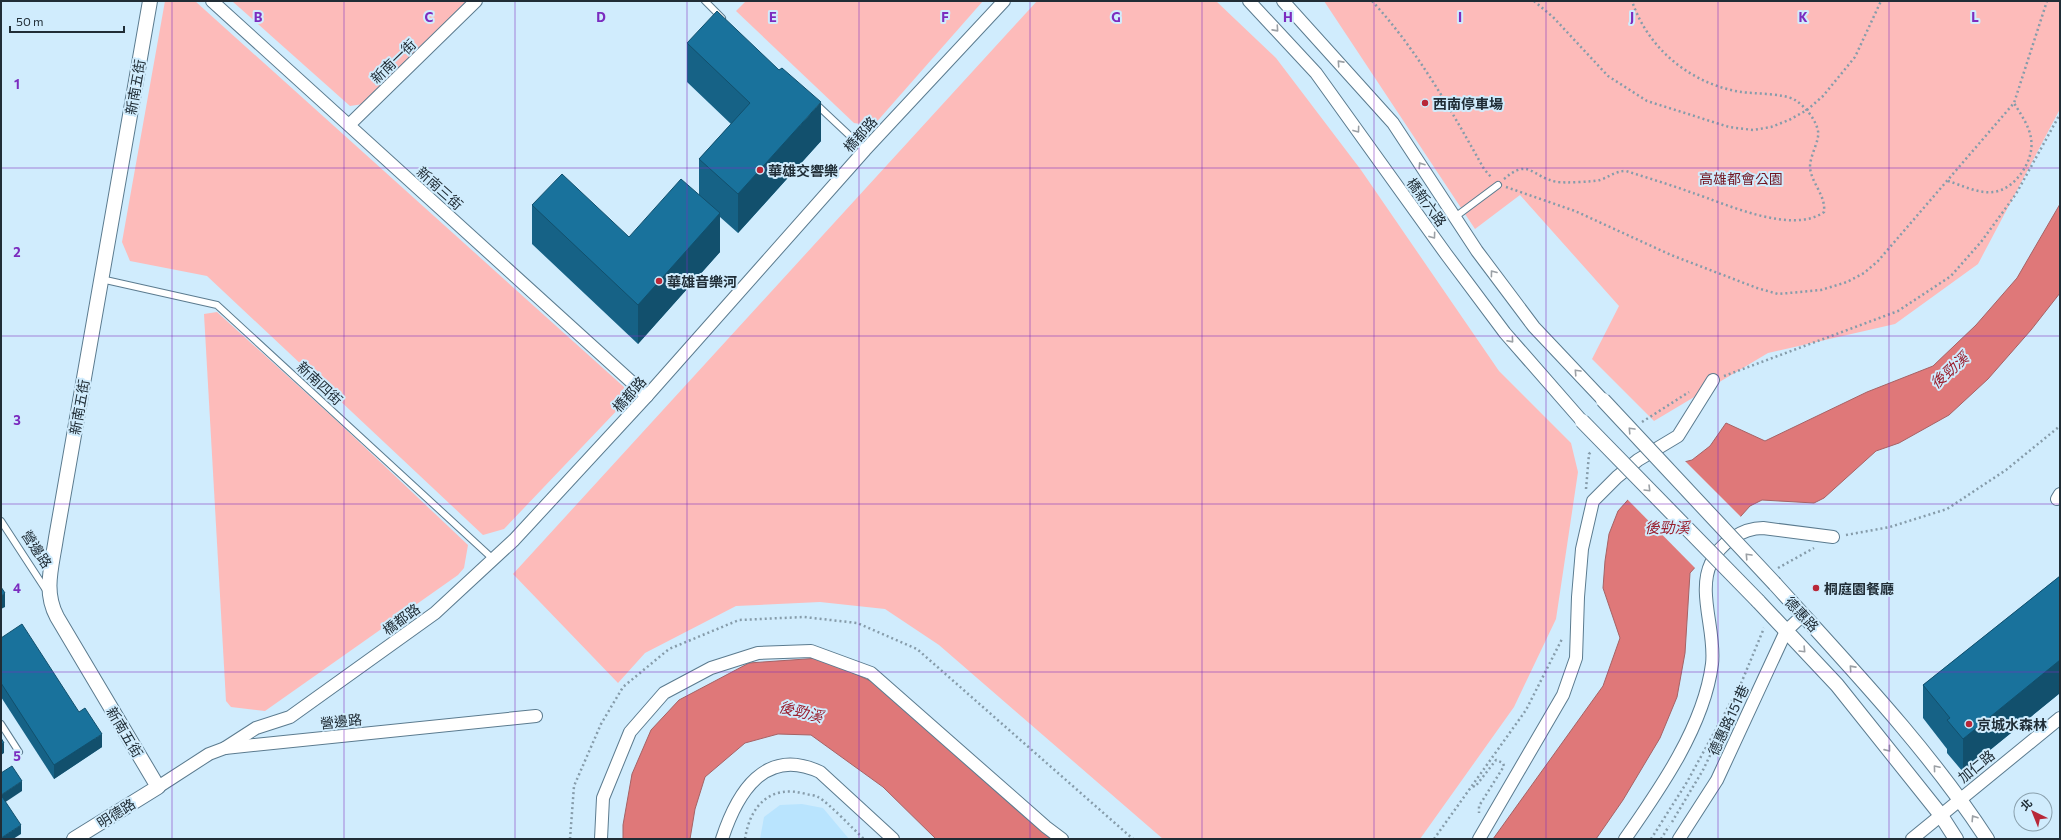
<svg xmlns="http://www.w3.org/2000/svg" width="2061" height="840" font-family="Commissioner,'Noto Sans TC',sans-serif">
<style>
.built{fill:#b9e4fe}
.green{fill:#fdbbba}
.water{fill:#df7879;stroke:#a66265}
.pier{fill:#d0ecfd}
.lines{fill:none;stroke-linecap:round;stroke-linejoin:round}
.service-casing{stroke:#5b7b8f;stroke-width:8}
.minor-casing{stroke:#5b7b8f;stroke-width:14}
.tertiary-casing{stroke:#5b7b8f;stroke-width:16}
.path{stroke:#869caa;stroke-width:2.5;stroke-dasharray:2 3;stroke-linecap:butt}
.service{stroke:#fff;stroke-width:6}
.minor{stroke:#fff;stroke-width:12}
.tertiary{stroke:#fff;stroke-width:14}
.tertiary-bridge-casing{stroke:#5b7b8f;stroke-width:16;stroke-linecap:butt}
.tertiary-bridge{stroke:#fff;stroke-width:14}
.wall{fill:#166286}
.shaded-wall{fill:#12506d}
.building{fill:#19729c;stroke:#12506d}
.oneway{stroke:#9ba0a5}
.grid{fill:none;stroke:#7b2cbf;stroke-width:1;stroke-opacity:0.55}
.poi-dot{fill:#b82738;stroke:#d0ecfd;stroke-width:1.5}
.labels{text-anchor:middle;dominant-baseline:central;stroke-width:4;stroke-linejoin:round;paint-order:stroke}
.street-label{font-size:14px;fill:#202d36;stroke:#d0ecfd}
.poi-label{font-size:14px;font-weight:bold;fill:#202d36;stroke:#d0ecfd;text-anchor:start}
.park-label{font-size:14px;fill:#71141f;stroke:#d0ecfd}
.water-label{font-size:15px;font-style:italic;fill:#9a1f2e;stroke:#d0ecfd}
.grid-label{font-size:13px;text-anchor:middle;font-weight:bold;fill:#7b2cbf;stroke:#d0ecfd;stroke-width:4;stroke-linejoin:round;paint-order:stroke}
</style>
<rect width="100%" height="100%" fill="#d0ecfd"/>
<!-- built -->
<path class="built" d="M802,804L823,808L849,839H760L764,817L780,805Z"/>
<!-- green -->
<g class="green">
<path d="M165,1H195L624,387L623,404L504,529L483,535L207,276L130,261L122,242Z"/>
<path d="M232,1H467L363,104L350,106Z"/>
<path d="M746,1H983L873,126L854,123L736,11Z"/>
<path d="M1037,1H1216L1276,58L1361,170L1499,371L1571,443L1578,472L1556,619L1514,707L1420,839H1163L939,645L885,609L820,602L736,606L645,653L618,683L513,574Z"/>
<path d="M1324,1H2060V109L1978,264L1895,324L1768,353L1654,421L1592,359L1619,306L1520,195L1475,229Z"/>
<path d="M217,312L337,421L468,545L464,568L458,575L265,711L231,707L226,701L204,314Z"/>
</g>
<!-- water -->
<g class="water">
<path d="M2060,204V293L2031,330L1988,379L1949,415L1899,443L1876,451L1824,498L1814,503L1762,500L1750,506L1690,573L1685,653L1677,697L1660,738L1623,800L1596,839H1493L1603,686L1620,638L1603,588L1605,561L1609,534L1618,511L1642,484L1668,466L1692,460L1710,446L1726,423L1765,441L1867,392L1933,366L1976,325L2017,278Z"/>
<path d="M820,658L875,683L1053,839H936L883,787L811,735L778,734L745,743L705,777L695,809L690,839H623V825L632,774L651,730L679,700L749,663Z"/>
</g>
<!-- pier -->
<path class="pier" d="M1684,460L1742,518L1696,569L1626,498L1641,482L1667,464Z"/>
<g class="lines">
<defs>
<g id="service">
<path d="M705,1L722,18"/>
<path d="M816,104L865,150"/>
<path d="M1455,217L1498,185"/>
<path d="M101,279L217,305L493,559"/>
<path d="M1,521L46,590"/>
<path d="M1,724L19,752"/>
</g>
<g id="minor">
<path d="M212,1L647,396"/>
<path d="M1249,1L1316,73L1446,254L1505,333L1582,421"/>
<path d="M1283,1L1393,123L1477,251L1534,327L1603,400"/>
<path d="M349,125L476,1"/>
<path d="M2057,499L2060,494"/>
<path d="M225,748L256,728L290,717L435,613L514,540L647,396L865,150L1004,1"/>
<path d="M158,787L209,754L225,748L536,716"/>
<path d="M601,839L603,798L630,732L664,693L711,668L758,653L811,651L871,673L1046,827L1062,839"/>
<path d="M722,839C737,793 765,746 820,772L893,839"/>
<path d="M1479,839L1563,695L1576,658L1578,597L1582,549L1593,501L1617,477L1638,460L1678,436L1713,380"/>
<path d="M1625,839C1660,789 1704,726 1712,664C1716,632 1697,592 1711,563C1720,543 1742,528 1763,528L1833,537"/>
<path d="M1679,839L1717,780L1786,631L1803,615"/>
<path d="M1912,839L2060,718"/>
</g>
<g id="tertiary">
<path d="M1775,584C1849,666 1927,747 1987,839"/>
<path d="M1758,601L1837,685L1940,814L1956,839"/>
<path d="M74,839L158,787L57,617C43,591 52,566 56,538L150,1"/>
</g>
</defs>
<!-- service casing -->
<use href="#service" class="service-casing"/>
<!-- minor casing -->
<use href="#minor" class="minor-casing"/>
<!-- tertiary casing -->
<use href="#tertiary" class="tertiary-casing"/>
<!-- path -->
<g class="path">
<path d="M1372,1C1418,51 1451,110 1484,169L1491,177"/>
<path d="M1534,1L1553,17L1608,76L1647,101L1729,127L1753,130L1771,127L1789,120L1807,110L1823,96L1855,57L1881,1"/>
<path d="M1504,179C1530,157 1531,177 1557,182C1565,183 1592,182 1600,180C1609,177 1615,171 1626,171C1648,178 1671,185 1693,193C1726,204 1792,235 1824,212C1826,195 1811,183 1810,167C1810,155 1820,140 1818,131C1816,120 1805,106 1795,100C1783,93 1756,94 1741,92C1691,84 1648,49 1632,1"/>
<path d="M1948,181C1961,185 1979,194 1993,192C2015,190 2035,160 2031,139C2030,127 2020,113 2014,103"/>
<path d="M1506,187L1575,211L1671,255L1757,288L1778,294L1821,290L1847,282L1864,273L1878,261L2014,103L2047,1"/>
<path d="M1724,376L1898,311L1951,276L1981,242L2016,194L2060,114"/>
<path d="M1642,422L1689,392"/>
<path d="M1586,489L1589,454L1592,451"/>
<path d="M1846,535L1890,527L1947,509L2006,470L2060,426"/>
<path d="M1778,568L1814,548"/>
<path d="M1473,786L1475,787L1496,760L1503,763L1504,766L1479,806V813"/>
<path d="M1672,822L1703,770L1718,739L1764,628"/>
<path d="M570,839L574,786L601,724L623,687L669,649L739,620L804,617L857,623L917,649L1133,839"/>
<path d="M745,839C750,805 771,784 806,794C810,795 815,795 818,797C829,803 853,829 864,839"/>
<path d="M1434,839L1526,710L1562,639"/>
<path d="M1651,839L1687,782L1732,700"/>
<path d="M1661,839L1669,826"/>
</g>
<!-- service -->
<use href="#service" class="service"/>
<!-- minor -->
<use href="#minor" class="minor"/>
<!-- tertiary -->
<use href="#tertiary" class="tertiary"/>
<defs>
<g id="tertiary-bridge">
<path d="M1603,400L1775,584"/>
<path d="M1582,421L1758,601"/>
</g>
</defs>
<!-- tertiary-bridge casing -->
<use href="#tertiary-bridge" class="tertiary-bridge-casing"/>
<!-- tertiary-bridge -->
<use href="#tertiary-bridge" class="tertiary-bridge"/>
</g>
<!-- wall -->
<g class="wall">
<path d="M687,43L821,141L738,233L720,217V252L638,344L532,244V205L629,237L699,195V159L731,124L687,82Z"/>
<path d="M2060,576V693L1963,772L1947,753V749L1923,718V685Z"/>
<path d="M1,638L102,747L54,779L1,697Z"/>
</g>
<!-- shaded-wall -->
<g class="shaded-wall">
<path d="M821,102V141L738,233V194Z"/>
<path d="M720,213V252L638,344V305Z"/>
<path d="M5,593V607L1,609V596Z"/>
<path d="M2060,660V693L1963,772V739Z"/>
<path d="M102,734V747L54,779V765Z"/>
<path d="M4,743V753L1,755V744Z"/>
<path d="M22,781V791L1,805V795Z"/>
<path d="M21,825V834L13,839H1V838Z"/>
</g>
<!-- building -->
<g class="building">
<path d="M717,11L779,70L782,68L821,102L738,194L699,159L750,103L687,43Z"/>
<path d="M562,174L629,237L681,179L720,213L638,305L532,205Z"/>
<path d="M2060,576V660L1963,739L1947,720L1950,718L1923,685Z"/>
<path d="M1,587L5,593L1,596Z"/>
<path d="M22,624L79,712L85,708L102,734L54,765L1,683V638Z"/>
<path d="M1,738L4,743L1,744Z"/>
<path d="M12,766L22,781L1,795L21,825L1,838V773Z"/>
</g>
<!-- one-way arrows -->
<defs><path id="oneway-chevron" d="M-2-3.5L2.5 0L-2 3.5" fill="none" stroke-width="1.6" stroke-linecap="round" stroke-linejoin="round"/></defs>
<g class="oneway">
<use href="#oneway-chevron" transform="translate(1276 29) rotate(48)"/>
<use href="#oneway-chevron" transform="translate(1340 63) rotate(-132)"/>
<use href="#oneway-chevron" transform="translate(1357 130) rotate(54)"/>
<use href="#oneway-chevron" transform="translate(1421 165) rotate(-123)"/>
<use href="#oneway-chevron" transform="translate(1433 236) rotate(54)"/>
<use href="#oneway-chevron" transform="translate(1493 273) rotate(-127)"/>
<use href="#oneway-chevron" transform="translate(1511 340) rotate(49)"/>
<use href="#oneway-chevron" transform="translate(1577 372) rotate(-133)"/>
<use href="#oneway-chevron" transform="translate(1631 430) rotate(-133)"/>
<use href="#oneway-chevron" transform="translate(1648 489) rotate(45)"/>
<use href="#oneway-chevron" transform="translate(1748 556) rotate(-133)"/>
<use href="#oneway-chevron" transform="translate(1803 650) rotate(46)"/>
<use href="#oneway-chevron" transform="translate(1852 668) rotate(-132)"/>
<use href="#oneway-chevron" transform="translate(1888 749) rotate(51)"/>
<use href="#oneway-chevron" transform="translate(1936 768) rotate(-130)"/>
<use href="#oneway-chevron" transform="translate(1974 818) rotate(-123)"/>
</g>
<!-- grid -->
<path class="grid" d="M172,1V839M344,1V839M515,1V839M687,1V839M859,1V839M1030,1V839M1202,1V839M1374,1V839M1546,1V839M1718,1V839M1889,1V839M1,168H2060M1,336H2060M1,504H2060M1,672H2060"/>
<!-- markers -->
<g class="poi-dot">
<circle cx="1425" cy="103" r="4"/>
<circle cx="760" cy="170" r="4"/>
<circle cx="659" cy="281" r="4"/>
<circle cx="1816" cy="588" r="4"/>
<circle cx="1969" cy="724" r="4"/>
</g>
<g class="labels">
<!-- street labels -->
<g class="street-label">
<text transform="translate(393 61) rotate(-44)">新南一街</text>
<text transform="translate(135 87) rotate(-80)">新南五街</text>
<text transform="translate(860 134) rotate(-48)">橋都路</text>
<text transform="translate(440 188) rotate(42)">新南三街</text>
<text transform="translate(1427 202) rotate(54)">橋新六路</text>
<text transform="translate(320 383) rotate(43)">新南四街</text>
<text transform="translate(629 394) rotate(-48)">橋都路</text>
<text transform="translate(79 407) rotate(-80)">新南五街</text>
<text transform="translate(37 549) rotate(57)">營邊路</text>
<text transform="translate(1802 614) rotate(47)">德惠路</text>
<text transform="translate(401 619) rotate(-36)">橋都路</text>
<text transform="translate(1728 720) rotate(-65)">德惠路151巷</text>
<text transform="translate(341 721) rotate(-6)">營邊路</text>
<text transform="translate(125 732) rotate(59)">新南五街</text>
<text transform="translate(1976 766) rotate(-39)">加仁路</text>
<text transform="translate(116 813) rotate(-32)">明德路</text>
</g>
<!-- poi labels -->
<g class="poi-label">
<text x="1433" y="103">西南停車場</text>
<text x="768" y="170">華雄交響樂</text>
<text x="667" y="281">華雄音樂河</text>
<text x="1824" y="588">桐庭園餐廳</text>
<text x="1977" y="724">京城水森林</text>
</g>
<!-- park labels -->
<g class="park-label">
<text x="1741" y="178">高雄都會公園</text>
</g>
<!-- water labels -->
<g class="water-label">
<text transform="translate(1949 370) rotate(-42)">後勁溪</text>
<text x="1667" y="527">後勁溪</text>
<text transform="translate(801 711) rotate(14)">後勁溪</text>
</g>
</g>
<g class="grid-label">
<text x="258" y="22">B</text>
<text x="429" y="22">C</text>
<text x="601" y="22">D</text>
<text x="773" y="22">E</text>
<text x="945" y="22">F</text>
<text x="1116" y="22">G</text>
<text x="1288" y="22">H</text>
<text x="1460" y="22">I</text>
<text x="1632" y="22">J</text>
<text x="1803" y="22">K</text>
<text x="1975" y="22">L</text>
<text x="17" y="89">1</text>
<text x="17" y="257">2</text>
<text x="17" y="425">3</text>
<text x="17" y="593">4</text>
<text x="17" y="761">5</text>
</g>
<!-- border -->
<rect width="2061" height="840" fill="none" stroke="#202d36" stroke-width="4"/>
<!-- north arrow -->
<g transform="translate(2033 812) rotate(317)"><circle r="19" fill="#d0ecfd" stroke="#8aa0ad"/>
<path d="M0-3L7 15L0 10L-7 15Z" fill="#b82738"/>
<text y="-6" font-size="11" font-weight="bold" text-anchor="middle" fill="#202d36">北</text>
</g>
<!-- scale -->
<path d="M10 26v6h114v-6" fill="none" stroke="#202d36" stroke-width="2"/>
<text x="16" y="26" font-size="12" fill="#202d36" stroke="#d0ecfd" stroke-width="3" paint-order="stroke">50 m</text>
</svg>
